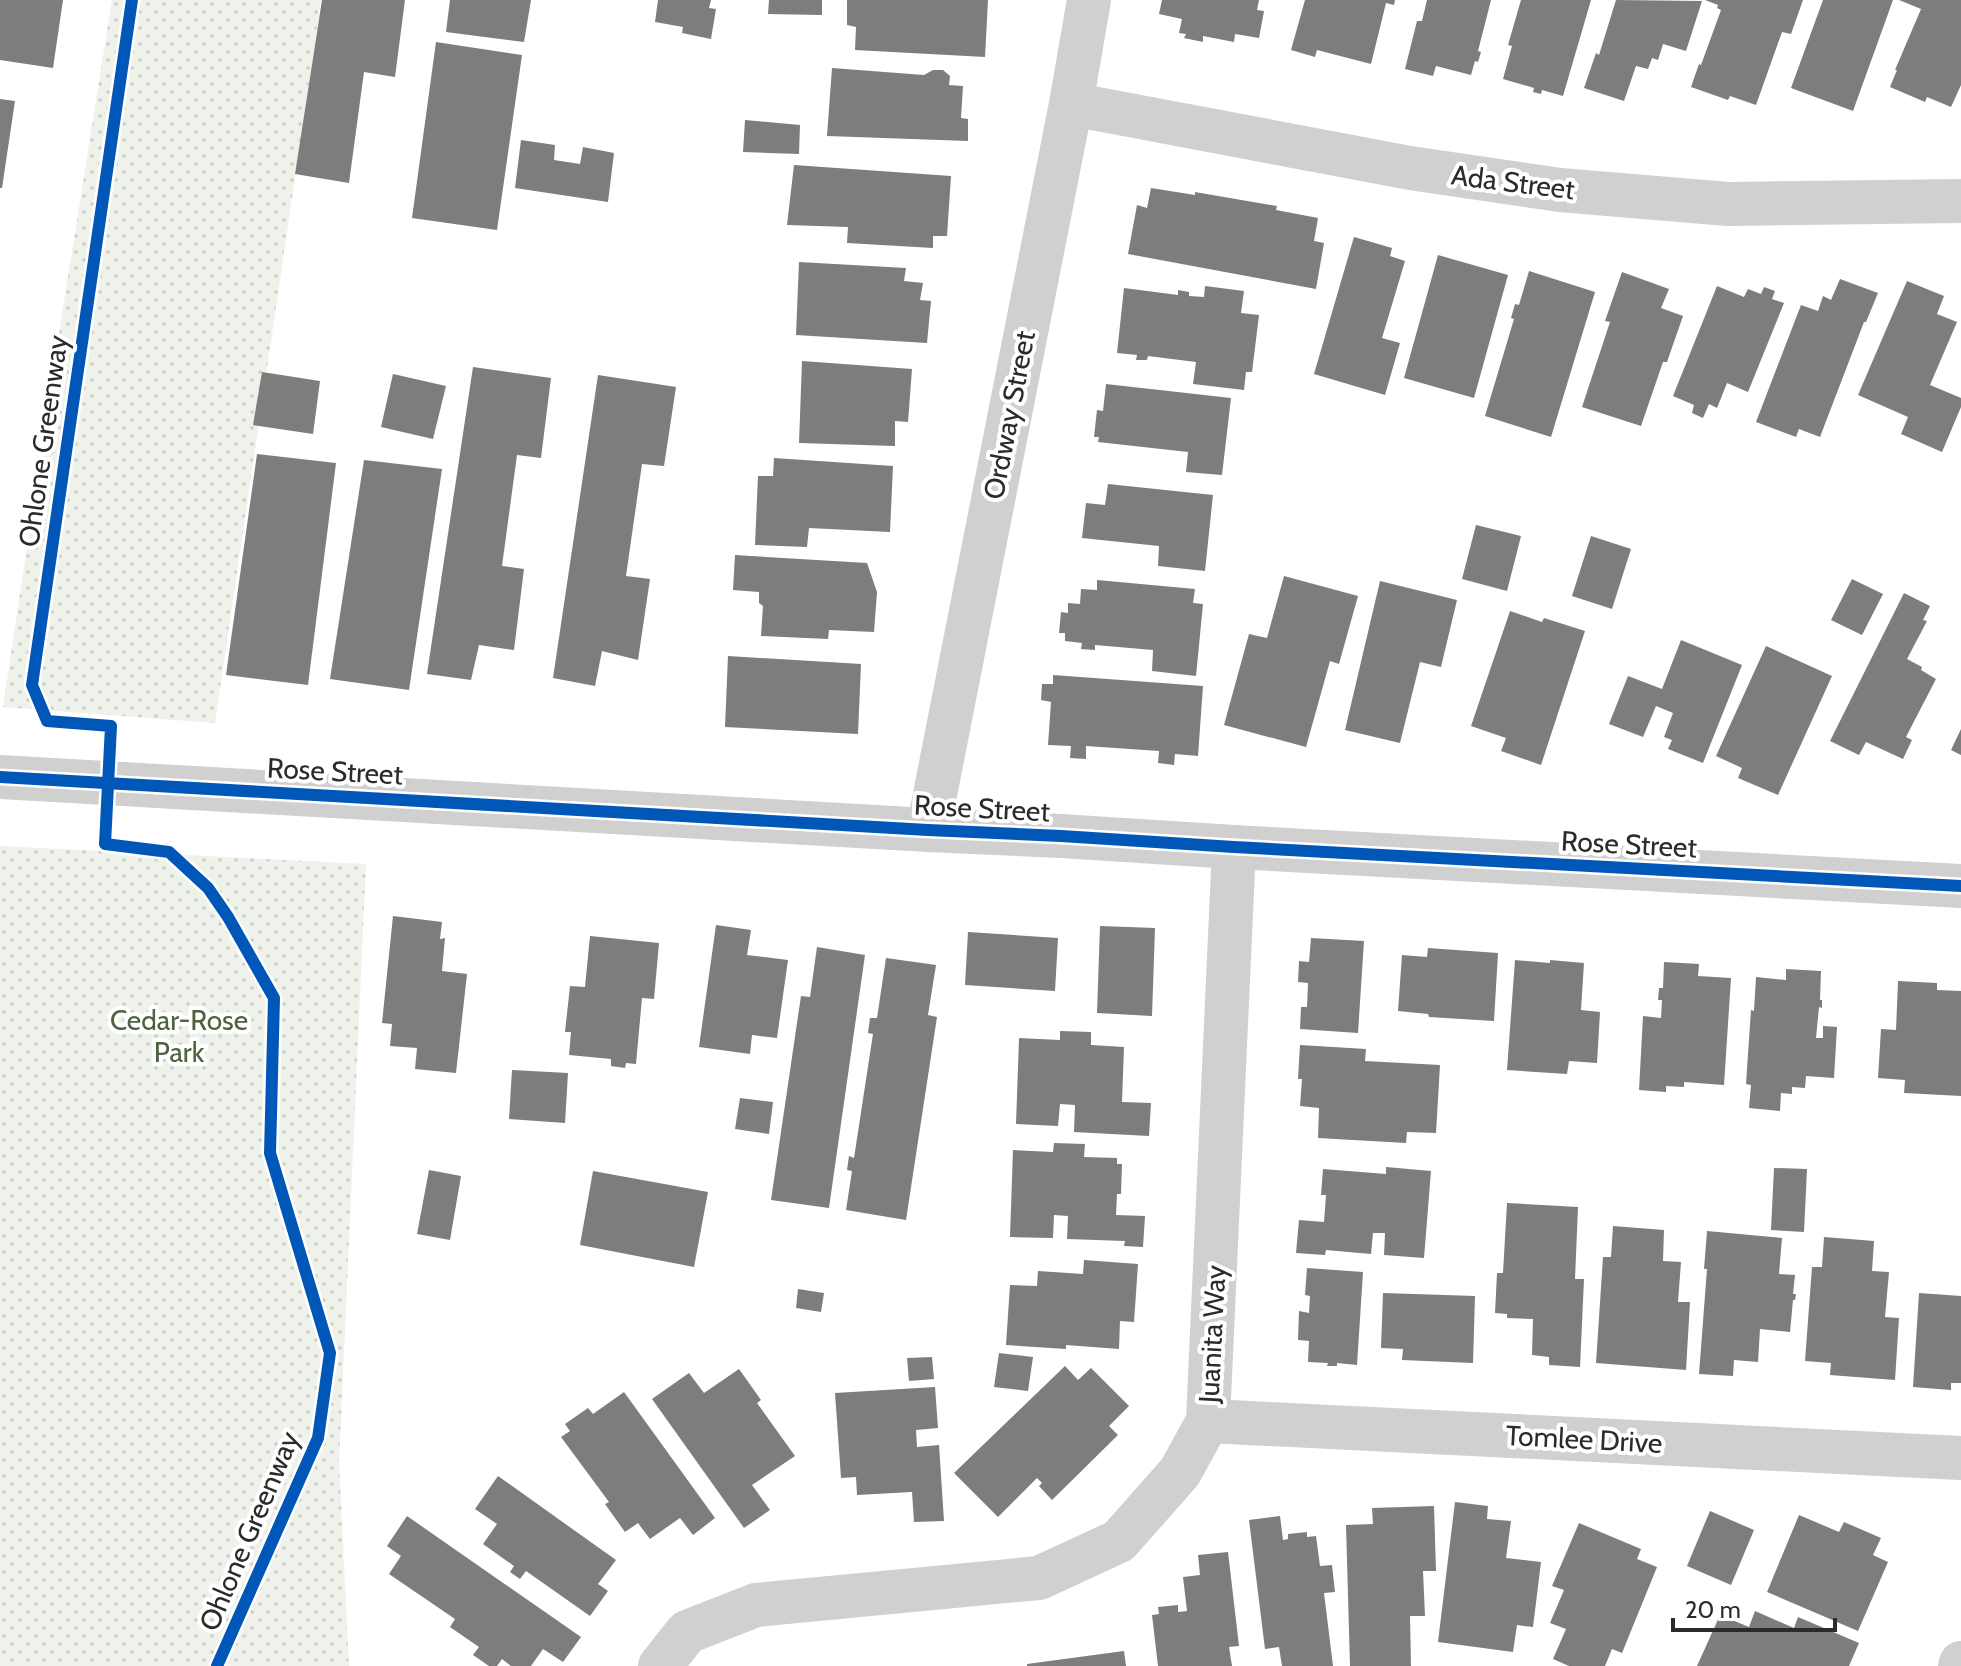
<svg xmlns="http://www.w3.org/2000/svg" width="1961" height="1666" font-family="Cabin,sans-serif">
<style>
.park{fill:url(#park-dots)}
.building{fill:#7d7d7d}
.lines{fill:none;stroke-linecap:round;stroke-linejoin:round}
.minor{stroke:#d0d0d0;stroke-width:44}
.cycleway-casing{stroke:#fff;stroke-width:17}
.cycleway{stroke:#0057b8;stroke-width:12}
.labels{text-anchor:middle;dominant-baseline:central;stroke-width:8;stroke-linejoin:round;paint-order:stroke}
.street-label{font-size:28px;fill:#2b2b2b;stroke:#fff}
.park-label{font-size:28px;fill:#4f623e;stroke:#fff}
</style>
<defs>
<pattern id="park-dots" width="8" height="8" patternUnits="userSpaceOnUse" patternTransform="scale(2)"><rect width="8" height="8" fill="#eef2eb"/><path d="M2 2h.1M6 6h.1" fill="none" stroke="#ccd0ca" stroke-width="1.8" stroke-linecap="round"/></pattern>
</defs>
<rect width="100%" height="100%" fill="#fff"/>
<!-- park -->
<g class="park">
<path d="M112,0H321L215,723L3,707L61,321Z"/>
<path d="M0,846L366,864L339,1462L349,1666H0Z"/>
</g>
<!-- building -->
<g class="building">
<path d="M0,0H63L53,68L0,60Z"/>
<path d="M322,0H405L395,77L364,72L349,183L295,174Z"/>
<path d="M450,0H531L524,42L446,32Z"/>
<path d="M658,0H711L709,8L716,9L711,39L682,33L683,27L655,22Z"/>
<path d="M769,0H822V15L768,14Z"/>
<path d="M847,0H988L985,57L855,50L856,27L847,25Z"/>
<path d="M1162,0H1259L1257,10L1264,11L1259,38L1235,34L1234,42L1203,36V42L1184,38L1186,34L1179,33L1182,19L1159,14Z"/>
<path d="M1305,0H1395L1394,5L1386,3L1371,64L1317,50L1315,57L1291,50Z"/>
<path d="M1427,0H1491L1478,51L1481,52L1478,62L1475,61L1471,75L1436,66L1433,76L1405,69L1417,21H1422Z"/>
<path d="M1521,0H1591L1563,96L1542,90L1541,94L1533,92L1534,88L1503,79L1512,46L1508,45Z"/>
<path d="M1616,0L1702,1L1686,51L1663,44L1658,60L1652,58L1648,69L1636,66L1624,101L1584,88L1596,53L1599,55Z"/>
<path d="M1705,0H1803L1791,34L1782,32L1756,105L1730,96L1728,100L1691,87L1699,64L1701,65L1721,10L1717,8L1718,5Z"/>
<path d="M1823,0H1893L1853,111L1791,88Z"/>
<path d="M1899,0H1961V85L1951,107L1927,97L1925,102L1890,87L1897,70H1895L1921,9Z"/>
<path d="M436,42L522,55L497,230L412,218Z"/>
<path d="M832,68L924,75L933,70H943L950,76L949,85L963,86L961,118L968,119V141L827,136Z"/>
<path d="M0,99L15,101L2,188H0Z"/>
<path d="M745,120L800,125L799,154L743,152Z"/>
<path d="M521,140L555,145L554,160L580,164L583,147L614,153L608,202L515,188Z"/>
<path d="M794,165L951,176L947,236H933V248L847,243L848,227L787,225Z"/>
<path d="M1151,188L1195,195V192L1277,206L1276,210L1318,218L1314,241L1324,243L1316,289L1128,254L1137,205L1147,208Z"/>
<path d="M1354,237L1392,248L1390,256L1405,261L1382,338L1400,343L1385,395L1314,374Z"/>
<path d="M1438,255L1508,275L1474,398L1404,378Z"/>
<path d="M799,262L906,268L904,281L923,283L920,300L931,301L927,343L796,335Z"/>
<path d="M1529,271L1595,292L1551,437L1485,416L1514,319L1511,318L1515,304L1519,305Z"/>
<path d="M1622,272L1669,289L1661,308L1683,316L1667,362H1663L1641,426L1582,407L1610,322L1605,321Z"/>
<path d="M1840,279L1878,293L1866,322H1864L1820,437L1799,429L1796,437L1756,422L1801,305L1818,311L1823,296L1831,300Z"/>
<path d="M1907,281L1944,296L1937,314L1957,322L1930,385L1961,398V407L1942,452L1901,434L1908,417L1858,395Z"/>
<path d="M1205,286L1244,291L1241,313L1259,315L1252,372H1246L1244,390L1193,384L1196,362L1148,356L1147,360H1136L1137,355L1117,353L1124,288L1178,295V290L1189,292V296L1204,297Z"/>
<path d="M1717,286L1744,297L1748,289L1761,294L1764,287L1775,291L1772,299L1784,303L1748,392L1727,383L1717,408L1709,404L1703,418L1692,413L1694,405L1673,396Z"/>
<path d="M802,361L912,369L908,422L895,421V446L799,443Z"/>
<path d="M473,367L551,378L541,458L517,455L502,566L524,569L514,650L479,645L471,680L427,674Z"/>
<path d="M262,372L320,381L313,434L253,425Z"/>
<path d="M393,374L446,386L433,439L381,427Z"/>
<path d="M598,375L676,387L664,466L642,464L626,576L650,579L638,660L602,651L595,686L553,678Z"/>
<path d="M1106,384L1231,398L1222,475L1186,472L1188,452L1098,442L1099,437H1094L1097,410L1103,411Z"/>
<path d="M257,454L336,463L308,685L226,675Z"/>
<path d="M774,458L893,466L890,532L809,528L807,547L755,545L758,476H773Z"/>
<path d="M364,460L442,469L409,690L330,679Z"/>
<path d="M1108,484L1213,495L1205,571L1158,566L1159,546L1082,538L1086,503L1105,505Z"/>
<path d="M1476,525L1521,536L1507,591L1462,579Z"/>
<path d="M1591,536L1631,549L1612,609L1572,596Z"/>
<path d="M735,555L867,563L877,592L874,632L829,630L828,639L761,636L763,606L759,603V592L733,590Z"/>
<path d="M1284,576L1358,596L1339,664L1330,661L1306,747L1224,725L1249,634L1267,638Z"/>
<path d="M1852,579L1883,594L1862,635L1831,620Z"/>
<path d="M1097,580L1195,589L1193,603L1203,604L1196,676L1152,671L1153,650L1095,645V650L1081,649L1082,643L1065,641V633H1059L1061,612L1068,613V603L1080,604L1081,589L1097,590Z"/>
<path d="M1380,581L1457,600L1441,667L1420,662L1400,743L1345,730Z"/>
<path d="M1904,593L1930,606L1923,620L1927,621L1907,659L1922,667L1921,670L1936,679L1906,737L1912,740L1903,759L1866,742L1859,755L1830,741Z"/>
<path d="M1510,611L1542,622L1544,618L1585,631L1541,765L1501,751L1506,738L1471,726Z"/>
<path d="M1681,640L1742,665L1703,763L1668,749L1672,740L1664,737L1673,713L1656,706L1643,737L1609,724L1628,676L1662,689Z"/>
<path d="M1766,646L1832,676L1778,795L1738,778L1742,768L1716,756Z"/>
<path d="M728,656L861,664L858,734L725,727Z"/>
<path d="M1053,675L1203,686L1198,756L1175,754L1174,765L1158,763L1159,751L1086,746V759L1070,758L1071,746L1048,745L1051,702L1041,700L1042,684H1053Z"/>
<path d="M1961,729V755L1951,750Z"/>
<path d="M393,916L442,922L440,939L445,938L442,971L467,974L456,1073L415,1069L417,1048L390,1046L392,1024L382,1023Z"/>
<path d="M716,925L751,930L747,955L788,960L777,1038L752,1035L750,1054L699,1047Z"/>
<path d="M1100,926L1155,928L1152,1016L1097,1013Z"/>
<path d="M968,932L1058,938L1055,991L965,985Z"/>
<path d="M590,936L659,943L654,999L642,998L636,1064L626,1063L625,1068L611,1066V1059L569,1055L571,1032H565L570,986L585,987Z"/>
<path d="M1311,938L1364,941L1358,1033L1300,1029L1301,1007H1307L1308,983L1298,982L1299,961L1309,962Z"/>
<path d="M817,947L865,955L829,1208L771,1200L801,996L810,997Z"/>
<path d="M1428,948L1498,953L1494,1021L1429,1017L1428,1014L1398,1011L1402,955L1427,957Z"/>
<path d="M886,958L936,965L928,1015L937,1017L906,1220L846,1210L852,1171L847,1170L849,1156L854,1158L873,1034L868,1033L870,1018H877Z"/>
<path d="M1515,960L1550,963V960L1584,963L1581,1010L1600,1012L1597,1063L1569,1061L1567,1074L1507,1070Z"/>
<path d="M1664,962L1699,964L1698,976L1731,978L1724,1085L1684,1082V1087L1666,1086V1092L1639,1090L1643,1016L1661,1018L1662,1000H1658L1659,988H1663Z"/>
<path d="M1786,969L1821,971L1820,1000H1822V1008L1819,1007L1816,1038H1823V1026L1837,1027L1834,1078L1806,1076L1805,1088L1792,1087V1094L1781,1093L1780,1111L1749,1108L1751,1085L1746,1084L1751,1010L1754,1011L1756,977L1786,980Z"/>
<path d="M1898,981L1937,983V990L1961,991V1096L1904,1093L1905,1080L1878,1078L1881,1029L1896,1030Z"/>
<path d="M1060,1031L1091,1032V1045L1124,1047L1122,1102L1151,1103L1149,1136L1074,1132L1075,1105L1060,1104L1058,1126L1016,1124L1019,1038L1060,1040Z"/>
<path d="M1300,1045L1366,1049L1365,1061L1440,1065L1436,1133L1407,1132L1406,1143L1318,1138L1319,1108L1300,1106L1302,1079H1298Z"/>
<path d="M512,1070L568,1073L565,1123L509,1119Z"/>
<path d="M740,1098L773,1102L769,1134L735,1129Z"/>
<path d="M1054,1143L1085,1144L1084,1157L1117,1158V1164H1122L1121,1194H1117L1116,1215L1145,1216L1143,1247L1124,1246L1125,1241L1067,1239L1068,1216L1054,1215L1053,1238L1010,1237L1013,1150L1053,1152Z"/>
<path d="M1386,1167L1431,1171L1424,1258L1384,1255L1385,1233H1373L1371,1254L1326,1250L1325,1255L1296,1253L1299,1220L1324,1222L1326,1195H1321L1323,1169L1386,1174Z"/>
<path d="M1774,1168L1807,1169L1804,1232L1771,1230Z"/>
<path d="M429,1170L461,1176L450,1240L417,1234Z"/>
<path d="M593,1171L708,1192L694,1267L580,1245Z"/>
<path d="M1507,1203L1578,1207L1575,1279H1584L1580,1367L1549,1365V1357L1532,1355L1533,1319L1507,1318V1314L1495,1313L1497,1273H1503Z"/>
<path d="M1613,1226L1664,1230L1663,1261L1681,1262L1678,1302H1690L1686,1370L1596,1363L1603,1257H1611Z"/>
<path d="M1707,1231L1782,1238L1779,1274L1795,1275L1793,1294H1796L1795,1300H1793L1790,1332L1760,1329L1758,1362L1734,1360L1733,1376L1699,1374L1707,1269H1704Z"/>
<path d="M1824,1237L1874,1241L1872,1271L1889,1272L1885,1317L1899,1318L1895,1380L1830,1375L1831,1363L1805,1361L1812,1267H1822Z"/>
<path d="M1084,1260L1138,1264L1134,1322L1120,1321L1119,1349L1066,1345V1349L1006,1345L1010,1285L1037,1286L1038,1271L1083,1274Z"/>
<path d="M1307,1268L1363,1272L1357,1365L1337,1363V1366H1327L1328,1363L1308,1362L1309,1341L1298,1340L1299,1311L1309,1313L1310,1296L1305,1295Z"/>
<path d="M798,1289L824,1293L821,1312L796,1308Z"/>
<path d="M1383,1293L1475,1296L1473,1363L1402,1360L1403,1349L1381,1348Z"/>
<path d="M1919,1293L1961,1296V1383H1951V1390L1913,1387Z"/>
<path d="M999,1353L1033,1357L1028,1391L994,1387Z"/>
<path d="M932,1357L934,1379L909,1381L907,1358Z"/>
<path d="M1065,1366L1078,1380L1091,1368L1129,1406L1109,1426L1118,1435L1052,1500L1039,1486L1042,1483L1037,1478L998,1517L954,1473Z"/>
<path d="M739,1369L761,1400L757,1403L795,1456L752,1485L770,1510L744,1528L652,1399L689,1373L704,1393Z"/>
<path d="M935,1387L938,1428L916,1430L917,1447L939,1445L944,1521L914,1522L912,1492L857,1495L856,1477L841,1478L835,1393Z"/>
<path d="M624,1392L715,1518L693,1535L680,1518L650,1539L638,1523L625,1532L605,1504L609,1502L561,1437L570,1431L565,1424L588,1408L593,1414Z"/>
<path d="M498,1476L616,1560L598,1584L608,1591L590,1616L526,1571L520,1579L510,1572L514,1566L483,1544L497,1524L475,1509Z"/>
<path d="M1455,1502L1488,1506L1487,1519L1511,1521L1506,1558L1541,1562L1533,1627L1517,1625L1513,1652L1438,1642Z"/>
<path d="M1434,1506L1436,1571H1423L1425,1616H1410L1411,1666H1350L1346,1525L1373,1524L1372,1508Z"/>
<path d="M1710,1511L1754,1530L1731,1585L1687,1566Z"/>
<path d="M1799,1515L1839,1532L1844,1522L1881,1538L1873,1555L1888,1562L1858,1631L1767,1592Z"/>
<path d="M407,1516L581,1637L563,1662L543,1649L531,1666H511L502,1659L497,1666H489L473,1655L479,1647L450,1627L455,1619L389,1574L401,1556L387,1546Z"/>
<path d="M1280,1516L1283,1540L1288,1539V1534L1307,1532V1537L1316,1536L1320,1566L1332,1565L1335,1592L1324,1593L1333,1666H1282L1279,1647L1265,1649L1249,1520Z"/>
<path d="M1579,1523L1641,1549L1637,1559L1657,1567L1622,1653L1612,1649L1605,1666H1569L1553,1659L1566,1629L1550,1623L1564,1590L1552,1586Z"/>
<path d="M1228,1552L1239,1646L1229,1647L1232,1666H1158L1152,1615L1159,1614L1158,1607L1178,1605V1612L1187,1611L1183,1577L1200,1575L1198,1555Z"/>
<path d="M1755,1611L1794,1628L1798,1617L1859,1643L1849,1666H1697L1720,1615L1749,1627Z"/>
<path d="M1124,1651L1126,1666H1027V1664Z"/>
</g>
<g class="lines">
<!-- minor -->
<g class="minor">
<path d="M1071,104L1410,168L1560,190L1728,204L1961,201"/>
<path d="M0,777L928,830L1061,836L1234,847L1961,886"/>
<path d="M928,830L1071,104L1089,0"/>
<path d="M1208,1421L1961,1458"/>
<path d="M660,1666L687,1632L756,1605L1039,1578L1119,1541L1180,1472L1208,1421L1234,847"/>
<path d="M1960,1666L1961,1663"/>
</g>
<defs>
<g id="cycleway">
<path d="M132,0L32,685L47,721L111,726L105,844L169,852L208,888L228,917L274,998L270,1153L330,1353L318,1438L217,1666"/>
<path d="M0,777L928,830L1061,836L1234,847L1961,886"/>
</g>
</defs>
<!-- cycleway casing -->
<use href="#cycleway" class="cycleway-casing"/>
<!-- cycleway -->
<use href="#cycleway" class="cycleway"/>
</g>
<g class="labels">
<!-- street labels -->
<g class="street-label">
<text transform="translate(1513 182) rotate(7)">Ada Street</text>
<text transform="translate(1009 415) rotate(-79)">Ordway Street</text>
<text transform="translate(43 441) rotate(-82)">Ohlone Greenway</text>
<text transform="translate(335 771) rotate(3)">Rose Street</text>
<text transform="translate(982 808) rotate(3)">Rose Street</text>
<text transform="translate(1629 844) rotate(3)">Rose Street</text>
<text transform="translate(1212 1334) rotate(-87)">Juanita Way</text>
<text transform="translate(1584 1439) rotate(3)">Tomlee Drive</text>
<text transform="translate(249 1531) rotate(-67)">Ohlone Greenway</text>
</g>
<!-- park labels -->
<g class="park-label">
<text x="179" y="1020">Cedar-Rose<tspan x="179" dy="32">Park</tspan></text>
</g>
</g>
<!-- scale -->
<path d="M1673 1618v12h162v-12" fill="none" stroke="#2b2b2b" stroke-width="4"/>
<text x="1685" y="1618" font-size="24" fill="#2b2b2b" stroke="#ffffff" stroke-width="6" paint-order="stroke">20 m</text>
</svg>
